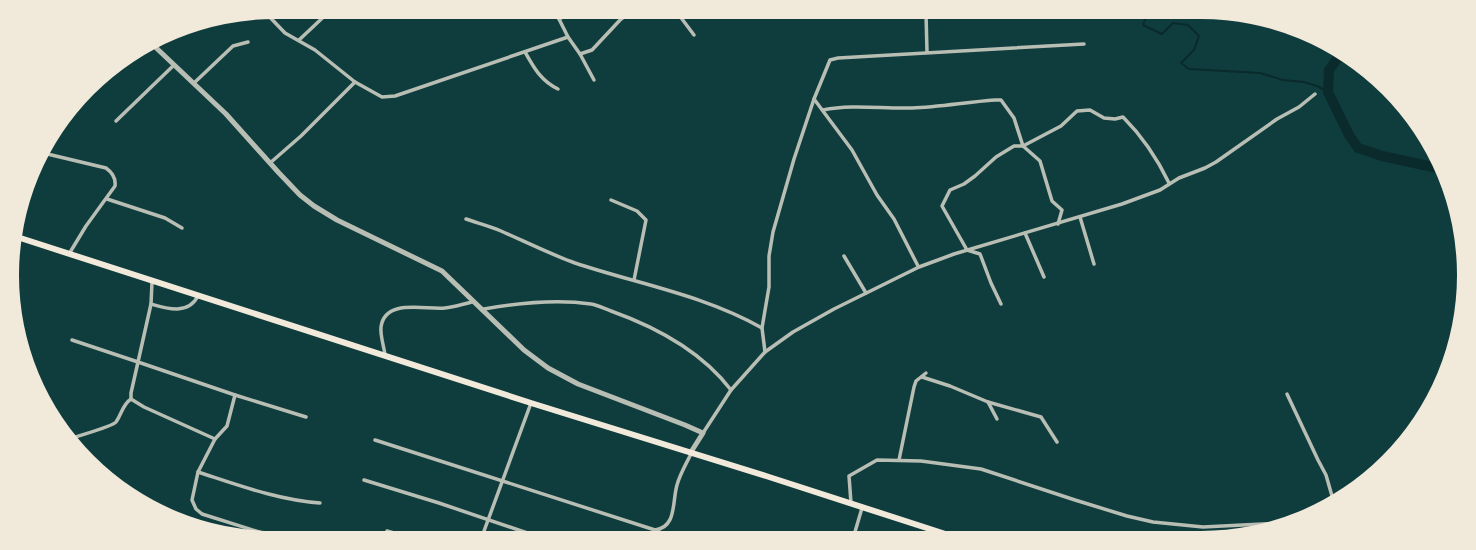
<svg xmlns="http://www.w3.org/2000/svg" width="1476" height="550" font-family="Commissioner,sans-serif">
<style>
.lines{fill:none;stroke-linecap:round;stroke-linejoin:round}
.stream{stroke:#0a2a2b;stroke-width:2}
.river{stroke:#0a2a2b;stroke-width:10}
.minor{stroke:#b8beb3;stroke-width:3.5}
.tertiary{stroke:#b8beb3;stroke-width:5}
.trunk{stroke:#f1e9da;stroke-width:6}
</style>
<rect width="100%" height="100%" fill="#0f3d3e"/>
<g class="lines">
<!-- stream -->
<path class="stream" d="M1154,15L1146,17L1143,25L1162,34L1173,23L1188,25L1199,36L1194,50L1181,63L1189,69L1260,73L1283,80L1304,82L1317,86L1328,92"/>
<!-- river -->
<path class="river" d="M1345,53L1337,59L1329,70L1328,92L1349,135L1358,148L1382,156L1442,169"/>
<!-- minor -->
<g class="minor">
<path d="M319,7L326,15"/>
<path d="M262,9L285,33L315,50L355,82L382,97L395,96L568,37L580,54L592,50L621,19L635,10"/>
<path d="M552,10L559,19L568,37"/>
<path d="M614,10L621,19"/>
<path d="M676,11L694,35"/>
<path d="M926,13L927,52"/>
<path d="M559,19L578,10"/>
<path d="M299,40L333,8"/>
<path d="M525,52C534,68 541,81 558,89"/>
<path d="M580,54L594,80"/>
<path d="M194,83L233,46L248,42"/>
<path d="M814,99L852,150L877,195L894,219L918,266"/>
<path d="M823,110C853,104 882,109 912,108C939,107 967,102 995,100H1001L1014,118L1023,146L1040,161L1052,201L1062,210L1058,224"/>
<path d="M116,121L174,65"/>
<path d="M39,152L106,168C113,173 116,178 115,186L86,226L69,254"/>
<path d="M270,163L301,136L355,82"/>
<path d="M107,199L165,218L182,228"/>
<path d="M611,200L637,211L646,220L634,280"/>
<path d="M1080,217L1094,264"/>
<path d="M466,219C477,223 490,226 501,231C526,242 550,254 575,263C638,284 704,295 762,328L765,352"/>
<path d="M1025,233L1044,277"/>
<path d="M844,256L866,293"/>
<path d="M152,282L151,304L138,362L235,395L227,426L215,439L198,472L192,500L196,509L202,514L294,543"/>
<path d="M151,304C168,309 188,315 198,296"/>
<path d="M1001,304L991,283L980,254L967,250L942,206L950,190L964,184L975,176L996,157L1014,146H1023L1061,126L1077,111L1090,110L1104,118L1115,119L1123,117C1142,136 1157,158 1169,183"/>
<path d="M484,309C518,303 556,299 591,304C598,305 605,309 611,311C656,327 702,352 731,390"/>
<path d="M762,328L769,287V256L773,232L794,159L814,99L830,60L838,58L1084,44"/>
<path d="M72,340L138,362L131,393V399L144,407L215,439"/>
<path d="M385,355C384,346 380,336 381,327C385,298 425,310 445,308C454,307 463,304 472,302"/>
<path d="M922,377L950,386L988,402L997,419"/>
<path d="M1287,394L1318,460L1326,475L1334,503"/>
<path d="M235,395L306,417"/>
<path d="M988,402L1041,417L1057,442"/>
<path d="M703,433L731,390L765,352L793,332L834,309L919,267L954,254L1122,204L1160,190L1179,178L1205,168L1216,162L1277,119L1299,107L1315,94"/>
<path d="M67,440C76,436 112,427 116,422C122,414 122,405 131,399"/>
<path d="M375,440L655,530C677,527 672,502 677,485C680,474 686,464 691,454"/>
<path d="M899,460L914,387L916,381L926,373"/>
<path d="M198,472C238,485 278,500 320,503"/>
<path d="M364,480L439,503L554,542"/>
<path d="M851,503L849,476L877,460L921,461L981,469L1075,500L1127,516L1153,522L1203,527L1304,522"/>
<path d="M387,531L428,543"/>
<path d="M480,542L531,403"/>
<path d="M852,542L862,508"/>
</g>
<!-- tertiary -->
<path class="tertiary" d="M151,43L226,114L279,173L300,195L314,206L337,220L442,271L524,350L548,368L578,384L685,425L703,433L691,452"/>
<!-- trunk -->
<path class="trunk" d="M11,235L531,403L766,476L967,541"/>
</g>
<!-- crop -->
<path d="M0 0H1476V550H0ZM275 19H1201A256 256 0 0 1 1457 275V275A256 256 0 0 1 1201 531H275A256 256 0 0 1 19 275V275A256 256 0 0 1 275 19Z" fill="#f1e9da" fill-rule="evenodd"/>
</svg>
